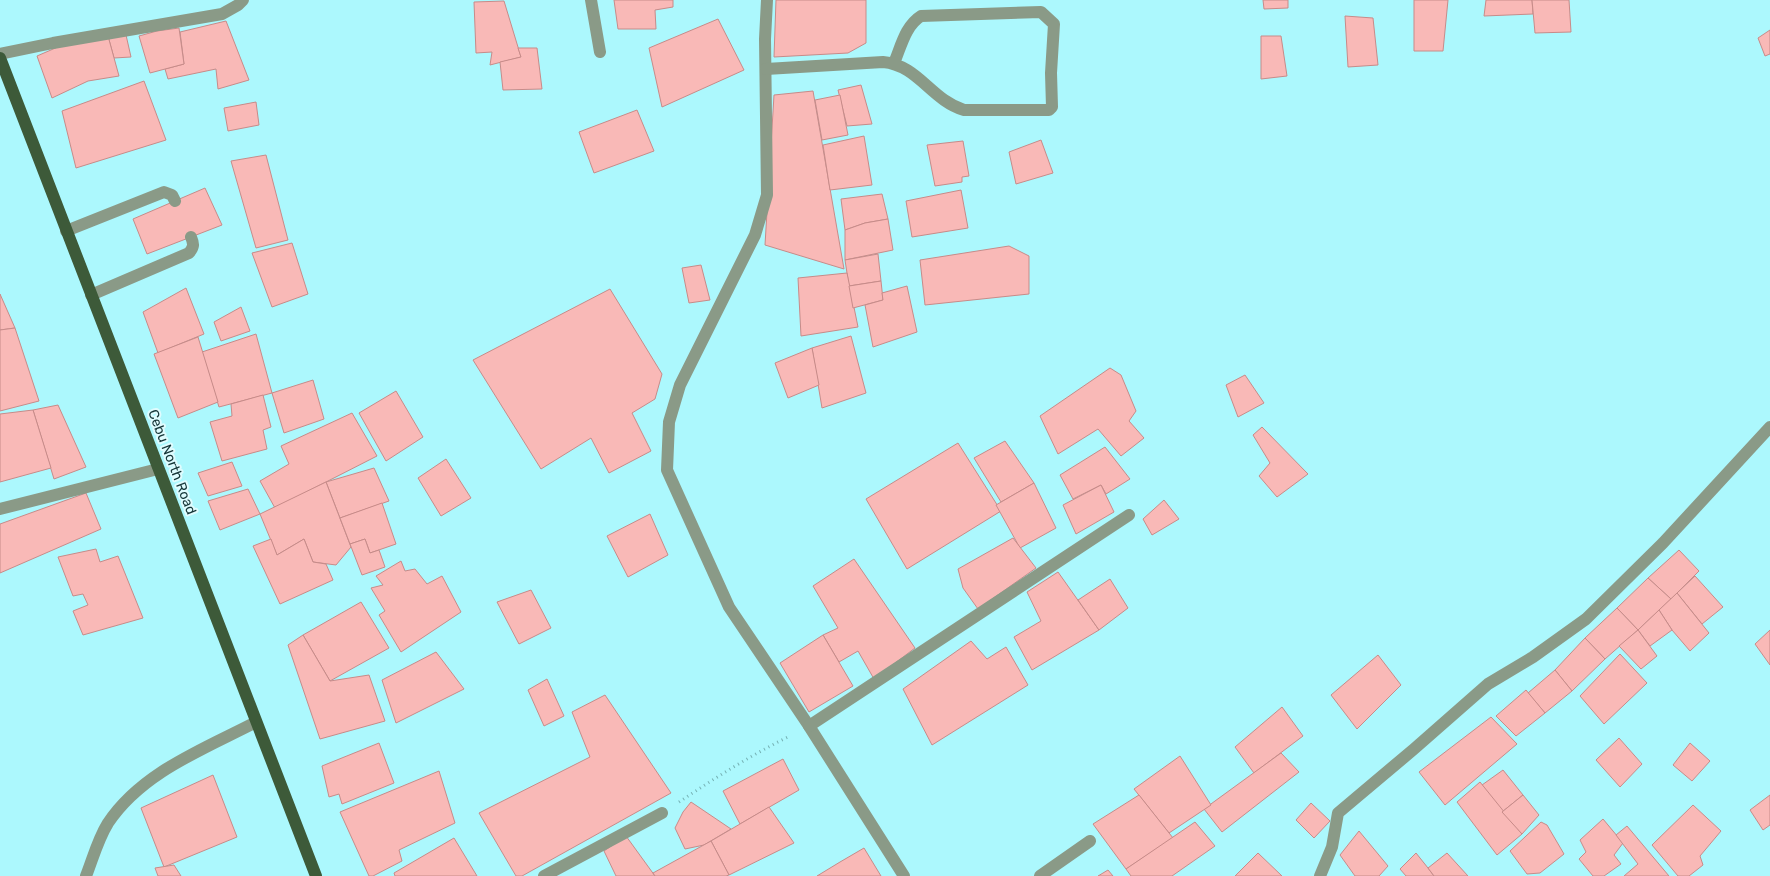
<svg xmlns="http://www.w3.org/2000/svg" width="1770" height="876" font-family="Rubik,sans-serif">
<style>
.building{fill:#f9b9b7;stroke:#c78b89}
.lines{fill:none;stroke-linecap:round;stroke-linejoin:round}
.path{stroke:#75b1b4;stroke-width:3;stroke-dasharray:1 4;stroke-linecap:butt}
.service{stroke:#8a9a87;stroke-width:12}
.minor{stroke:#8a9a87;stroke-width:12}
.primary{stroke:#3d5a39;stroke-width:12}
.labels{text-anchor:middle;dominant-baseline:central;stroke-width:4;stroke-linejoin:round;paint-order:stroke}
.street-label{font-size:14px;fill:#153537;stroke:#dffcfe}
</style>
<rect width="100%" height="100%" fill="#acf8fd"/>
<!-- building -->
<g class="building">
<path d="M614,0H673V7L655,10L656,29H618Z"/>
<path d="M776,0H866V43L848,53L774,57Z"/>
<path d="M1263,0H1288V8L1264,9Z"/>
<path d="M1414,0H1448L1443,51H1414Z"/>
<path d="M1486,0H1532L1533,14L1484,16Z"/>
<path d="M1532,0H1569L1571,32L1535,33Z"/>
<path d="M504,1L521,57L490,65L492,52L476,53L474,2Z"/>
<path d="M1345,16L1373,18L1378,65L1348,67Z"/>
<path d="M718,19L744,70L662,107L649,48Z"/>
<path d="M226,21L249,80L218,89L216,69L168,79L165,69L184,64L180,32Z"/>
<path d="M179,28L184,64L150,73L139,36L157,31Z"/>
<path d="M1770,30V54L1765,56L1758,38Z"/>
<path d="M126,35L131,57L114,58L108,36Z"/>
<path d="M108,36L119,76L88,81L52,98L37,56L74,40Z"/>
<path d="M1261,36H1281L1287,76L1261,79Z"/>
<path d="M518,48H537L542,89L503,90L500,62L521,57Z"/>
<path d="M144,81L166,140L76,168L62,111Z"/>
<path d="M861,85L872,124L847,126L838,90Z"/>
<path d="M813,91L844,269L765,245L774,95Z"/>
<path d="M840,95L848,135L822,140L815,100Z"/>
<path d="M256,102L259,125L228,131L224,108Z"/>
<path d="M637,110L654,151L594,173L579,132Z"/>
<path d="M864,136L872,185L830,190L823,145Z"/>
<path d="M1041,140L1053,173L1016,184L1009,152Z"/>
<path d="M963,141L969,176L962,177V182L935,186L927,145Z"/>
<path d="M266,155L288,240L256,248L231,161Z"/>
<path d="M205,188L222,225L147,254L133,219Z"/>
<path d="M961,190L968,228L912,237L906,201Z"/>
<path d="M882,194L888,219L865,223L845,230L841,199Z"/>
<path d="M888,219L893,250L845,260V230L865,223Z"/>
<path d="M292,243L308,294L272,307L252,253Z"/>
<path d="M1009,246L1029,256V294L925,305L920,260Z"/>
<path d="M878,254L881,281L849,286L845,260Z"/>
<path d="M701,265L710,300L689,303L682,268Z"/>
<path d="M847,273L858,327L801,336L798,278Z"/>
<path d="M881,281L883,300L853,308L849,286Z"/>
<path d="M907,286L917,332L873,347L865,305L883,300L882,293Z"/>
<path d="M186,288L204,334L158,353L143,312Z"/>
<path d="M610,289L662,374L655,399L632,413L651,451L609,473L591,438L541,469L473,360Z"/>
<path d="M0,294L15,328L0,330Z"/>
<path d="M241,307L250,331L221,341L214,322Z"/>
<path d="M15,328L39,401L0,411V330Z"/>
<path d="M256,334L272,393L219,407L202,352Z"/>
<path d="M851,336L866,393L822,408L812,348Z"/>
<path d="M198,337L218,402L178,418L154,354Z"/>
<path d="M812,348L819,385L788,398L775,363Z"/>
<path d="M1110,368L1121,375L1136,411L1129,421L1144,438L1121,456L1098,429L1058,454L1040,416Z"/>
<path d="M1245,375L1264,403L1238,417L1226,385Z"/>
<path d="M313,380L324,419L284,433L272,393Z"/>
<path d="M396,391L423,437L386,461L359,413Z"/>
<path d="M263,395L271,427L263,430L267,449L222,461L210,422L232,416L231,404Z"/>
<path d="M58,405L86,467L54,479L33,410Z"/>
<path d="M33,410L51,468L0,482V414Z"/>
<path d="M352,413L377,456L275,508L260,481L289,464L281,446Z"/>
<path d="M1262,427L1308,474L1277,497L1259,476L1270,463L1253,435Z"/>
<path d="M1005,441L1034,483L1001,502L974,458Z"/>
<path d="M958,443L1001,511L907,569L866,499Z"/>
<path d="M1105,447L1130,479L1106,494L1101,485L1073,499L1060,475Z"/>
<path d="M446,459L471,498L441,516L418,478Z"/>
<path d="M232,462L242,486L208,496L198,473Z"/>
<path d="M374,468L389,501L340,518L326,482Z"/>
<path d="M326,482L351,547L336,565L313,562L304,539L277,555L260,514Z"/>
<path d="M1034,483L1056,528L1020,548L996,505Z"/>
<path d="M1101,485L1114,512L1076,534L1063,505Z"/>
<path d="M248,489L260,514L220,530L208,501Z"/>
<path d="M86,493L101,529L0,573V524Z"/>
<path d="M1164,500L1179,519L1152,535L1143,519Z"/>
<path d="M382,503L396,544L370,553L365,539L350,544L340,518Z"/>
<path d="M650,514L668,555L628,577L607,536Z"/>
<path d="M1013,538L1036,568L978,609L963,588L958,569Z"/>
<path d="M271,539L277,555L304,539L313,562L326,564L333,580L280,604L253,546Z"/>
<path d="M365,539L370,553L379,550L385,567L362,575L350,544Z"/>
<path d="M96,549L100,562L118,556L143,618L83,635L73,611L88,605L83,594L73,596L58,557Z"/>
<path d="M1679,550L1699,571L1671,599L1648,578Z"/>
<path d="M854,559L915,648L874,679L858,651L839,662L823,635L838,628L813,586Z"/>
<path d="M401,561L405,571L415,569L427,584L442,576L461,612L401,652L379,615L385,611L371,588L383,585L376,576Z"/>
<path d="M1058,572L1099,630L1032,670L1014,637L1041,621L1027,592Z"/>
<path d="M1695,576L1723,607L1702,624L1677,593Z"/>
<path d="M1648,578L1671,599L1638,630L1617,608Z"/>
<path d="M1110,579L1128,608L1099,630L1078,600Z"/>
<path d="M531,590L551,628L519,644L497,602Z"/>
<path d="M1677,593L1709,633L1690,651L1672,630L1659,610Z"/>
<path d="M361,602L389,648L330,681L303,635Z"/>
<path d="M1617,608L1638,630L1605,659L1585,638Z"/>
<path d="M1659,610L1672,630L1650,646L1638,630Z"/>
<path d="M1638,630L1657,656L1641,669L1619,646Z"/>
<path d="M1770,630V665L1755,644Z"/>
<path d="M303,635L330,681L369,675L385,721L320,739L288,645Z"/>
<path d="M823,635L853,686L809,712L780,663Z"/>
<path d="M1585,638L1605,659L1572,691L1555,670Z"/>
<path d="M971,641L987,659L1006,647L1028,685L932,745L903,689Z"/>
<path d="M436,652L464,689L396,723L382,680Z"/>
<path d="M1620,654L1647,683L1604,724L1580,696Z"/>
<path d="M1378,655L1401,685L1357,729L1331,695Z"/>
<path d="M1555,670L1572,691L1545,713L1528,693Z"/>
<path d="M547,679L564,716L544,726L528,690Z"/>
<path d="M1526,690L1545,713L1516,736L1496,716Z"/>
<path d="M605,695L671,793L522,876H516L479,813L590,757L572,712Z"/>
<path d="M1282,707L1303,736L1254,773L1235,747Z"/>
<path d="M1491,717L1517,744L1445,805L1419,772Z"/>
<path d="M1619,738L1642,764L1620,787L1596,760Z"/>
<path d="M379,743L394,783L342,804L339,794L329,797L322,766Z"/>
<path d="M1690,743L1710,761L1692,781L1673,765Z"/>
<path d="M1281,753L1299,772L1222,832L1204,809Z"/>
<path d="M1180,756L1211,805L1169,833L1134,789Z"/>
<path d="M783,759L799,790L740,824L723,791Z"/>
<path d="M1503,770L1523,795L1502,812L1482,785Z"/>
<path d="M439,771L455,823L399,850L402,861L373,876H369L340,812Z"/>
<path d="M213,775L237,837L164,867L141,808Z"/>
<path d="M1480,782L1522,834L1497,855L1457,802Z"/>
<path d="M1139,795L1173,838L1126,869L1093,824Z"/>
<path d="M1523,795L1539,815L1522,834L1502,812Z"/>
<path d="M1770,795V825L1763,830L1750,810Z"/>
<path d="M691,802L731,829L704,845L685,849L675,828L683,812Z"/>
<path d="M1311,803L1330,821L1314,838L1296,820Z"/>
<path d="M1693,805L1721,831L1700,856L1703,865L1689,876H1678L1652,845Z"/>
<path d="M769,807L794,843L729,875L711,841Z"/>
<path d="M1603,819L1623,843L1614,855L1621,864L1604,876H1593L1579,859L1586,852L1580,840Z"/>
<path d="M1195,822L1215,846L1172,876H1131L1126,869Z"/>
<path d="M1541,822L1547,825L1564,854L1540,873L1527,874L1510,851Z"/>
<path d="M1627,826L1669,876H1624L1638,864L1616,835Z"/>
<path d="M1359,831L1388,866L1379,876H1355L1340,855Z"/>
<path d="M626,836L655,876H616L604,851Z"/>
<path d="M454,838L477,876H395L394,873Z"/>
<path d="M711,841L729,875L726,876H655L653,873Z"/>
<path d="M864,848L881,876H817L840,862Z"/>
<path d="M1258,853L1282,876H1235Z"/>
<path d="M1416,853L1428,868L1434,876H1406L1400,869Z"/>
<path d="M1447,853L1468,876H1434L1428,868Z"/>
<path d="M174,865L181,876H158L155,868Z"/>
<path d="M1108,870L1113,876H1098Z"/>
</g>
<g class="lines">
<!-- path -->
<path class="path" d="M679,802C715,778 751,755 790,736"/>
<!-- service -->
<g class="service">
<path d="M66,231L164,192L172,195L175,201"/>
<path d="M91,295L189,253C194,247 194,244 191,237"/>
<path d="M0,509L158,469"/>
</g>
<!-- minor -->
<g class="minor">
<path d="M591,0L600,52"/>
<path d="M767,0L765,39L767,195L755,235L680,385L669,422L667,470L729,607L809,726L904,876"/>
<path d="M0,54L53,43L222,14L238,5L243,0"/>
<path d="M766,69L883,62C918,65 931,100 964,110H1049L1052,107L1051,73L1054,24L1041,12L921,16C905,26 901,47 894,63"/>
<path d="M809,726L1129,515"/>
<path d="M86,876C93,858 98,839 108,823C142,772 204,749 256,722"/>
<path d="M544,876L662,813"/>
<path d="M1040,876L1090,841"/>
<path d="M1320,876L1332,847L1338,813L1414,749L1488,684L1533,657L1586,619L1663,543L1770,427"/>
</g>
<!-- primary -->
<path class="primary" d="M0,58L316,876"/>
</g>
<g class="labels">
<!-- street labels -->
<g class="street-label">
<text transform="translate(172 462) rotate(69)">Cebu North Road</text>
</g>
</g>
</svg>
